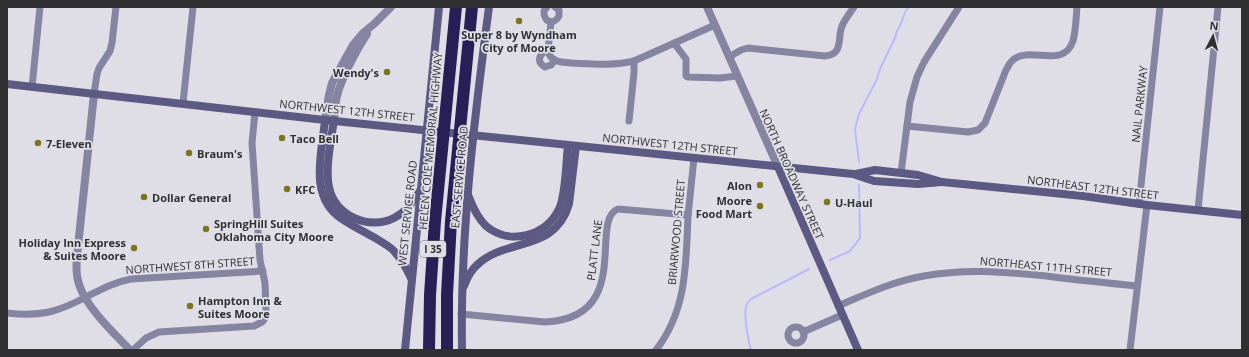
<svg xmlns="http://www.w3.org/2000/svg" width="1249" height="357" font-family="'Open Sans',sans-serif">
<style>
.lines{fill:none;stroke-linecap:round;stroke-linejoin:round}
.stream{stroke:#bbb8fc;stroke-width:2}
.minor{stroke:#8585a1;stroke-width:7}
.tertiary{stroke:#8585a1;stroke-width:8}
.secondary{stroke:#5c5982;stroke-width:8}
.motorway{stroke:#281f56;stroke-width:12}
.poi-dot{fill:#7b761b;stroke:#dfdee7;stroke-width:1.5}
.labels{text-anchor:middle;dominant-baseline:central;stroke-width:3.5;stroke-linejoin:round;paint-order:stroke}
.shield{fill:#dfdee7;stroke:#646469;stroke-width:1}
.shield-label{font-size:10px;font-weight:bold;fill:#303033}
.poi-label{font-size:11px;font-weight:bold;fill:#303033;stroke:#dfdee7;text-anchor:start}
.street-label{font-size:11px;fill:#303033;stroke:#dfdee7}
</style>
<rect width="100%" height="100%" fill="#dfdee7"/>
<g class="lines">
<!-- stream -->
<g class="stream">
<path d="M859,162L855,129L859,114L877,79L880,69L895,38L897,31L901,24L905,12L909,7"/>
<path d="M830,260L850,251L860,238L859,185"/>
<path d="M751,350C748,341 744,316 746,307C747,303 748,301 751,299L809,269"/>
</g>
<!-- minor -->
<g class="minor">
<path d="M547,7L544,11C543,22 554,26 559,16V10L555,7"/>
<path d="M551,22L548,51C549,55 550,57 553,59C558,63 566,62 571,63C593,64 613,66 634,61L715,25"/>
<path d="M674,43L686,59V76L688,77L720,78L737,76"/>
<path d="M548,49C540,54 535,61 545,67L551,65L555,60"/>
<path d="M729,57L741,50L748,48L825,56C844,54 837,39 842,26C845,19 850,13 854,7"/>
<path d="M32,87L40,7"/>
<path d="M94,94L97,74L99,68L110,51L112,43L116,7"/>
<path d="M183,103L193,7"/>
<path d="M629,121L634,73V61"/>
<path d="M907,126L968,132L978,130L985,123L1006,70C1008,67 1009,64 1011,62C1027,43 1063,71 1073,41C1076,30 1076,18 1077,7"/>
<path d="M901,173L910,102L917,77L924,62L959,7"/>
<path d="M1139,204L1160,7"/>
<path d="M1198,210L1218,7"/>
<path d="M838,306C866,294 894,281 924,276C967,268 1004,272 1046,276C1076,280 1107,283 1137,286"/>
<path d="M7,313C41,317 58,312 88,296C102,289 115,282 131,279L263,271"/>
<path d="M461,314L545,322C635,318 588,220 618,209L688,215"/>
<circle cx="796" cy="335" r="8"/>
<path d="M803,332L842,315"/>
<path d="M133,350L146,338L159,332L254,326L262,322L264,320L266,309L265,283L260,260L252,143L255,112"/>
<path d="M656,350C687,310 686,264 688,216C690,197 692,177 694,158"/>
<path d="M1130,350L1147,205"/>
</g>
<!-- tertiary -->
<g class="tertiary">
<path d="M707,7L778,167"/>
<path d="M94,94L77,256C76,266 76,277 80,287C88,309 114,333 130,350"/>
<path d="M325,120L329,95L332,83L353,45L363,33L374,24L391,7"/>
<path d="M334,120C335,112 335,104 337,96C341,79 357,49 367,34"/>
</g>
<!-- secondary -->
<g class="secondary">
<path d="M7,84L325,120L853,174L874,181L918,184L942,182"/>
<path d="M325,120C322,153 308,197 342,219C358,230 377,237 392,249C401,258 406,267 411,278"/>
<path d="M334,120C331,140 325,169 329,187C334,215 369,231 394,218C406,212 412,203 419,192"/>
<path d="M778,167L858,350"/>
<path d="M856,174L875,170L901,173L918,175L942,182L1083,196L1147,205L1242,215"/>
<path d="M469,197C473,208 478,218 486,226C510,246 546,236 559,209C566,195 566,162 568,145"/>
<path d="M464,286C467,278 470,271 477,265C506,237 555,253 569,204L576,146"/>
<path d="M405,350L439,7"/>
<path d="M462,350C460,235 474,121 489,7"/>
</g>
<!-- motorway -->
<g class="motorway">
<path d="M429,350L430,295L435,221L456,7"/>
<path d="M447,350V295L451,221L472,7"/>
</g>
</g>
<!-- markers -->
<g class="poi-dot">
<circle cx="519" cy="21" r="4"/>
<circle cx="387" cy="72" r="4"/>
<circle cx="282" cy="138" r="4"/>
<circle cx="38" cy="143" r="4"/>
<circle cx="189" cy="153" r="4"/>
<circle cx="760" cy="185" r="4"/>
<circle cx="287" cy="189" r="4"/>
<circle cx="144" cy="197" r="4"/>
<circle cx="827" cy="202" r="4"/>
<circle cx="760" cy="206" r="4"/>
<circle cx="206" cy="229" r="4"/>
<circle cx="134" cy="248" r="4"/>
<circle cx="190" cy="306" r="4"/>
</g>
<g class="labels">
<!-- shield labels -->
<rect class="shield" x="420" y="241" width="26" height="16" rx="3"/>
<g class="shield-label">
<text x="433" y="249">I 35</text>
</g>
<!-- poi labels -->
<g class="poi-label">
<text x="519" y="34" text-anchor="middle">Super 8 by Wyndham<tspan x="519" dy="13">City of Moore</tspan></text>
<text x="379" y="72" text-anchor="end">Wendy's</text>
<text x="290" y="138">Taco Bell</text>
<text x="46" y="143">7-Eleven</text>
<text x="197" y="153">Braum's</text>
<text x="752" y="185" text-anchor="end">Alon</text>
<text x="295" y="189">KFC</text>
<text x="152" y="197">Dollar General</text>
<text x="752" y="200" text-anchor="end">Moore<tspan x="752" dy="13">Food Mart</tspan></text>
<text x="835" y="202">U-Haul</text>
<text x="214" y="223">SpringHill Suites<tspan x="214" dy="13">Oklahoma City Moore</tspan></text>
<text x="126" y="242" text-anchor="end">Holiday Inn Express<tspan x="126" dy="13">&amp; Suites Moore</tspan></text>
<text x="198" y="300">Hampton Inn &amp;<tspan x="198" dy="13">Suites Moore</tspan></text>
</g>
<!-- street labels -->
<g class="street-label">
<text transform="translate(1139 104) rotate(-84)">NAIL PARKWAY</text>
<text transform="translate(347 110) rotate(6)">NORTHWEST 12TH STREET</text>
<text transform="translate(430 141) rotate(-85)">HELEN COLE MEMORIAL HIGHWAY</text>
<text transform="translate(670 144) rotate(6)">NORTHWEST 12TH STREET</text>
<text transform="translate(792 174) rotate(66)">NORTH BROADWAY STREET</text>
<text transform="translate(459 177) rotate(-85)">EAST SERVICE ROAD</text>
<text transform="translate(1093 187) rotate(7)">NORTHEAST 12TH STREET</text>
<text transform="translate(407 213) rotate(-84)">WEST SERVICE ROAD</text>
<text transform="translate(676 232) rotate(-85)">BRIARWOOD STREET</text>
<text transform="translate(594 250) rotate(-83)">PLATT LANE</text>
<text transform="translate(190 265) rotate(-4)">NORTHWEST 8TH STREET</text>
<text transform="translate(1046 266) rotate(5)">NORTHEAST 11TH STREET</text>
</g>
</g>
<!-- border -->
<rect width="1249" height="357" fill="none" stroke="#303033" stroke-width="16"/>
<!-- north arrow -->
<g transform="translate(1213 36) rotate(6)" stroke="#dfdee7" stroke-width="3" paint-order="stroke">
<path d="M0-3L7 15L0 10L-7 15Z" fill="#303033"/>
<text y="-6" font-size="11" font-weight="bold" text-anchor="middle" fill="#303033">N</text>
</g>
</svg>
